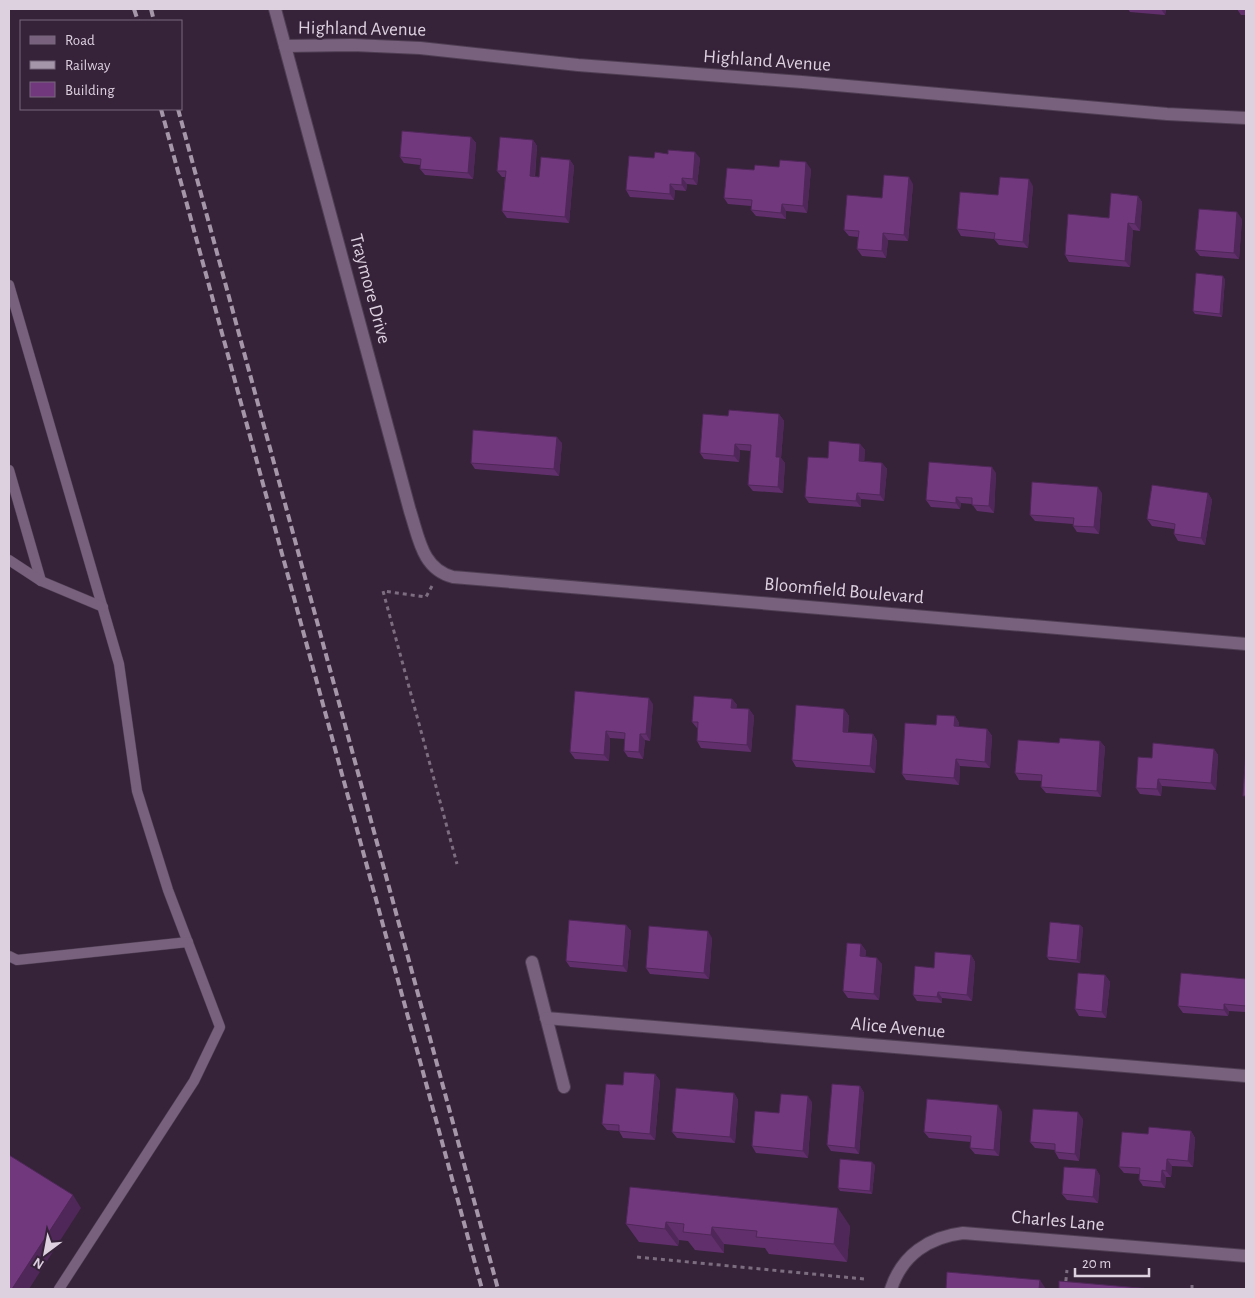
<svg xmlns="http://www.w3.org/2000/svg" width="1255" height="1298" font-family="'Alegreya Sans',sans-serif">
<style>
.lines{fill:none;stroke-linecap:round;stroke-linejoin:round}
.service-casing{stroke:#4f3e53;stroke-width:11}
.minor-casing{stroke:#4f3e53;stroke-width:14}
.path{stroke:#7d6d80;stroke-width:3;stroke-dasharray:4 4;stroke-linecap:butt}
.service{stroke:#77617c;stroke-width:10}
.minor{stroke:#77617c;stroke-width:12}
.rail{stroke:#a597a9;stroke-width:4;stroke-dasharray:8 4;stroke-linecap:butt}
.wall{fill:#61306c}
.shaded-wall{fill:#4f2758}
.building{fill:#71387d;stroke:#4f2758}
.labels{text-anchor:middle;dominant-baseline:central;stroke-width:4.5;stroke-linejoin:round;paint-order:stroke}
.street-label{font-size:19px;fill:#ddd1e0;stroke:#36233a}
</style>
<rect width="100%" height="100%" fill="#36233a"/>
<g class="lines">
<defs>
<g id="service">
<path d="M9,285L119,664L137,791L168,890L220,1027L194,1081L59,1289"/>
<path d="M9,470L41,581"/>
<path d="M9,560L41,581L103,607"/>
<path d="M9,956L17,960L188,942"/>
</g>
<g id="minor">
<path d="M275,9L410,511C419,538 422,569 453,577L1246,644"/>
<path d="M285,46L353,45L420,48L578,65L802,82L1167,114L1246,118"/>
<path d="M532,962L564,1087"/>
<path d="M546,1018L1246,1076"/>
<path d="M891,1289C902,1255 929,1237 963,1233L1246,1256"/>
</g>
</defs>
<!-- service casing -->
<use href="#service" class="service-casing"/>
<!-- minor casing -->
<use href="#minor" class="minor-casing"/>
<!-- path -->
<g class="path">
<path d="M432,586L426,597L383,591L457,864"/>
<path d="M637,1257L864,1279"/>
<path d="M1065,1289L1067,1270"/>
<path d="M1192,1289V1281"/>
</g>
<!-- service -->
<use href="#service" class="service"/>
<!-- minor -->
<use href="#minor" class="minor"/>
<!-- rail -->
<g class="rail">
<path d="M134,9L138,21"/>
<path d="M151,9L154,21"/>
<path d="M161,109L482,1289"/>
<path d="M178,109L498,1289"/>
</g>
</g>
<!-- wall -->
<g class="wall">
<path d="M1128,9H1166L1165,15L1130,12Z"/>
<path d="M1237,9H1246V15H1241Z"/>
<path d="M471,137L476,143L473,179L425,175L420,169V165L404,163L400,157Z"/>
<path d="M533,140L537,146L535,177H539L570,160L574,166L569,223L507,218L502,211L505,177H502L497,171Z"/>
<path d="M654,158H700L697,185L687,184L686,191L675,190L674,200L630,197L626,190Z"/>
<path d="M811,169L807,213L786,211V219L756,216L751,210V206L728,204L724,198L754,170Z"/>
<path d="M913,184L908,241L888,240L886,258L862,256L857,249L858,237L849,236L844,230L882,198Z"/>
<path d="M1033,186L1028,248L999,245L994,239L961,236L957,229L998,195Z"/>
<path d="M1138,196L1142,202L1140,231L1133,230L1130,267L1069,262L1065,255L1109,218Z"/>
<path d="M1242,219L1239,259L1200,256L1195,250Z"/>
<path d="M1225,279L1222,317L1195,314L1193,311Z"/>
<path d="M779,414L784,421L781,458L785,463L783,493L753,491L748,485L751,451L740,450L739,462L704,459L700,453L728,416Z"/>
<path d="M562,443L559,476L475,469L471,463Z"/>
<path d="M860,444L865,450L864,461L882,463L887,469L884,501L861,499V507L809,503L805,497L828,458Z"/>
<path d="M996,473L994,513L977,511L972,504L961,503L960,509L931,507L926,500Z"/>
<path d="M1102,493L1099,534L1077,532L1073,526V524L1035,521L1030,515Z"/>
<path d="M1208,493L1212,500L1205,545L1178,541L1174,534V529L1152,526L1147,519Z"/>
<path d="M732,699L737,705L736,708L749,709L754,716L751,752L701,748L697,741L698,728H697L692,722Z"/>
<path d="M653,704L650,741L645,740L643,759L628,757L624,751L625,739L610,738L609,761L575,759L570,752Z"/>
<path d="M844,709L849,716L848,732L873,734L877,741L875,773L796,767L792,760Z"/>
<path d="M955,716L959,723V727L987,729L992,736L990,768L960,766L959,785L906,780L902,774L936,725Z"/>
<path d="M1100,741L1105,747L1101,797L1046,793L1041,787L1042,781L1019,780L1015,773L1059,743Z"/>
<path d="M1214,749L1218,755L1216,790L1162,786L1161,796L1140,794L1136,788L1152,758Z"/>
<path d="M626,925L631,931L627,972L570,967L566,961Z"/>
<path d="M1080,925L1083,928L1080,963L1049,960L1047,957Z"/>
<path d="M712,938L709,979L650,974L646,968Z"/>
<path d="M861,944L866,951L865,957L882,964L879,1000L848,998L843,991Z"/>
<path d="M971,955L975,962L972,1001L942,998V1003L917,1001L913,995L934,968Z"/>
<path d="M1105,975L1110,982L1106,1018L1079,1016L1075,1009Z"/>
<path d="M1246,979V1012L1229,1011L1228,1016L1183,1013L1178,1006Z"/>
<path d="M655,1074L660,1081L655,1140L623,1138L619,1131L607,1130L602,1124L623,1085Z"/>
<path d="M860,1086L864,1093L859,1154L831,1151L827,1145Z"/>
<path d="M734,1093L738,1100L735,1143L677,1138L672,1132Z"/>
<path d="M812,1102L808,1158L756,1153L752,1146L779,1113Z"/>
<path d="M1002,1112L999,1156L975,1154L970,1148L971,1142L929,1138L924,1132Z"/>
<path d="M1083,1119L1079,1161L1059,1159L1055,1152V1150L1035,1148L1030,1142Z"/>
<path d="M1191,1131L1195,1138L1193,1167L1172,1166L1171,1177H1166L1165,1188L1143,1186L1139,1180V1174L1124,1173L1119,1167L1148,1134Z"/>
<path d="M875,1165L872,1194L840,1191L838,1188Z"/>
<path d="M1096,1169L1100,1176L1098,1203L1067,1200L1062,1194Z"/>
<path d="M630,1187L850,1226L847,1262L769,1254L765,1248L724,1244V1253L695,1250L688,1241L679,1240L678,1246L639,1242L626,1224Z"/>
</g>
<!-- shaded-wall -->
<g class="shaded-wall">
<path d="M1161,9H1166L1165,15Z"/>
<path d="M471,137L476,143L473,179L468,173Z"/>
<path d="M533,140L537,146L534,183L530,176Z"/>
<path d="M695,152L700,158L697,185L693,179Z"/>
<path d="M570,160L574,166L569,223L565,217Z"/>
<path d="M806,162L811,169L807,213L803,206Z"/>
<path d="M909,177L913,184L908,241L904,235Z"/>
<path d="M682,178L687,184L686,191L682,185Z"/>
<path d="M1029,179L1033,186L1028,248L1023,242Z"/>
<path d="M670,184L675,190L674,200L670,194Z"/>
<path d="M1138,196L1142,202L1140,231L1135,224Z"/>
<path d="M782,204L786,211V219L781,213Z"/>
<path d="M1237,212L1242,219L1239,259L1234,253Z"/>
<path d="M1128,223L1133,230L1130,267L1125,261Z"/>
<path d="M883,233L888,240L886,258L882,251Z"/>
<path d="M1223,276L1225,279L1222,317L1220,314Z"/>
<path d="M779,414L784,421L781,458L785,463L783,493L778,487L776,457Z"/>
<path d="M557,437L562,443L559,476L554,469Z"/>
<path d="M735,444L740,450L739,462L734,456Z"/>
<path d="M860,444L865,450L864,467L859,461Z"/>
<path d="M882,463L887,469L884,501L880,495Z"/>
<path d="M992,467L996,473L994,513L989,506Z"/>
<path d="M1098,487L1102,493L1099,534L1094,527Z"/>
<path d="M857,493L861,499V507L856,501Z"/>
<path d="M1208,493L1212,500L1205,545L1201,538Z"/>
<path d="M956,497L961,503L960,509L956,503Z"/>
<path d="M649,698L653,704L650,741L646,734Z"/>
<path d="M732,699L737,705L736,714L731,708Z"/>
<path d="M749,709L754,716L751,752L747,745Z"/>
<path d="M844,709L849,716L847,738L843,732Z"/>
<path d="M955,716L959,723V733L954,726Z"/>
<path d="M987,729L992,736L990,768L985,762Z"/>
<path d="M606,731L610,738L609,761L604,755Z"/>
<path d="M640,734L645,740L643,759L639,752Z"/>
<path d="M873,734L877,741L875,773L870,766Z"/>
<path d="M1100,741L1105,747L1101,797L1097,791Z"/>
<path d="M1214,749L1218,755L1216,790L1211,783Z"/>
<path d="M956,759L960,766L959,785L954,778Z"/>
<path d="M1158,779L1162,786L1161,796L1157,789Z"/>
<path d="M626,925L631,931L627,972L623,966Z"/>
<path d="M1080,925L1083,928L1080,963L1077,960Z"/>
<path d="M708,931L712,938L709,979L704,973Z"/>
<path d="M861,944L866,951L865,962L860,956Z"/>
<path d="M971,955L975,962L972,1001L967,995Z"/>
<path d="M877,958L882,964L879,1000L874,994Z"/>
<path d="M1105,975L1110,982L1106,1018L1102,1012Z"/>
<path d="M938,992L942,998V1003L937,997Z"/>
<path d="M1224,1004L1229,1011L1228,1016L1224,1010Z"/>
<path d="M655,1074L660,1081L655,1140L650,1134Z"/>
<path d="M860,1086L864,1093L859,1154L855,1148Z"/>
<path d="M734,1093L738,1100L735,1143L730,1137Z"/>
<path d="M808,1096L812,1102L808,1158L803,1151Z"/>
<path d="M998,1105L1002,1112L999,1156L994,1150Z"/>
<path d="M1078,1112L1083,1119L1079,1161L1075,1154Z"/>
<path d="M1191,1131L1195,1138L1193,1167L1188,1161Z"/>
<path d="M1167,1159L1172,1166L1171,1177L1166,1171Z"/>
<path d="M872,1162L875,1165L872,1194L870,1191Z"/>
<path d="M1096,1169L1100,1176L1098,1203L1093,1197Z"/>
<path d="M1162,1170L1166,1177L1165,1188L1161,1182Z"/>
<path d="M73,1195L81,1208L29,1289H12Z"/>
<path d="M838,1208L850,1226L847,1262L834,1244Z"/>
<path d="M666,1222L679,1240L678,1246L665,1229Z"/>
<path d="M712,1227L724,1244V1253L711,1235Z"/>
<path d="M1040,1280L1046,1289H1039Z"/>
</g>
<!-- building -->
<g class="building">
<path d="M402,131L471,137L468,173L420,169L421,159L400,157Z"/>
<path d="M500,137L533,140L530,176L539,177L541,157L570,160L565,217L502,211L506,171H497Z"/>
<path d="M668,150L695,152L693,179L682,178V185L670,184V194L626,190L629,156L654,158L655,152L668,154Z"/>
<path d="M780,160L806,162L803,206L782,204L781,213L751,210L752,200L724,198L727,168L754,170L755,165L779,167Z"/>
<path d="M884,175L909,177L904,235L883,233L882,251L857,249L859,231L844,230L847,195L882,198Z"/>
<path d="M1000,177L1029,179L1023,242L994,239L995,233L957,229L960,192L998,195Z"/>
<path d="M1111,193L1138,196L1135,224L1128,223L1125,261L1065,255L1068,214L1109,218Z"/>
<path d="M1199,209L1237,212L1234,253L1195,250Z"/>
<path d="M1196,273L1223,276L1220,314L1193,311Z"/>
<path d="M729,410L779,414L776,457H780L778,487L748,485L751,445L735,444L734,456L700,453L703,414L728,416Z"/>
<path d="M473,430L557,437L554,469L471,463Z"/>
<path d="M829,441L860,444L859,461L882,463L880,495L857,493L856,501L805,497L808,457L828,458Z"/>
<path d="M929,462L992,467L989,506L972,505V498L956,497V503L926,500Z"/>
<path d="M1032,482L1098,487L1094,527L1073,526L1074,518L1030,515Z"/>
<path d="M1152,485L1208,493L1201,538L1174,534L1175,524L1147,519Z"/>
<path d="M575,691L649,698L646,734H640L639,752L624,751L625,733L606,731L604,755L570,752Z"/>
<path d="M694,696L732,699L731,708L749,709L747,745L697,741L698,722H692Z"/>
<path d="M796,705L844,709L843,732L873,734L870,766L792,760Z"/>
<path d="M937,715L955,716L954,726L987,729L985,762L956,759L954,778L902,774L905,723L936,725Z"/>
<path d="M1060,738L1100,741L1097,791L1041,787L1042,775L1015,773L1018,740L1059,743Z"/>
<path d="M1153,743L1214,749L1211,783L1158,779L1157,789L1136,788L1138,757L1152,758Z"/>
<path d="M1246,749V796H1243Z"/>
<path d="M569,920L626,925L623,966L566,961Z"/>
<path d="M1050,922L1080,925L1077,960L1047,957Z"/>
<path d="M649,926L708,931L704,973L646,968Z"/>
<path d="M847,943L861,944L860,956L877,958L874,994L843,991Z"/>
<path d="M935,952L971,955L967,995L938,992L937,997L913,995L915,966L934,968Z"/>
<path d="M1078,973L1105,975L1102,1012L1075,1009Z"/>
<path d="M1181,973L1246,979V1006L1224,1004V1010L1178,1006Z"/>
<path d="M624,1072L655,1074L650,1134L619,1131V1125L602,1124L606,1084L623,1085Z"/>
<path d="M832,1084L860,1086L855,1148L827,1145Z"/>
<path d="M676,1088L734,1093L730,1137L672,1132Z"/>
<path d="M781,1094L808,1096L803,1151L752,1146L755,1111L779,1113Z"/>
<path d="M927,1099L998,1105L994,1150L970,1148L971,1136L924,1132Z"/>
<path d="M1033,1109L1078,1112L1075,1154L1055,1152V1144L1030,1142Z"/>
<path d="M1149,1127L1191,1131L1188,1161L1167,1159L1166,1171L1162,1170L1161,1182L1139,1180L1140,1168L1119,1167L1122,1132L1148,1134Z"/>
<path d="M9,1155L73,1195L12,1289H9Z"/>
<path d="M840,1159L872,1162L870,1191L838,1188Z"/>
<path d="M1064,1167L1096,1169L1093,1197L1062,1194Z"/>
<path d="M630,1187L838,1208L834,1244L756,1237L757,1231L712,1227L711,1235L683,1232L684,1224L666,1222L665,1229L626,1224Z"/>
<path d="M947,1272L1040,1280L1039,1289H946Z"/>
<path d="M1059,1281L1151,1289H1059Z"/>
</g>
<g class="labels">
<!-- street labels -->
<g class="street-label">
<text transform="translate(362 29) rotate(1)">Highland Avenue</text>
<text transform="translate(767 61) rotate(4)">Highland Avenue</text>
<text transform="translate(370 289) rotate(75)">Traymore Drive</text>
<text transform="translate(844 591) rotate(5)">Bloomfield Boulevard</text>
<text transform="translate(898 1028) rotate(5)">Alice Avenue</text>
<text transform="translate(1058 1221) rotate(5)">Charles Lane</text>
</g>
</g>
<!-- border -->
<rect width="1255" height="1298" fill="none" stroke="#ddd1e0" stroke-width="20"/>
<!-- legend -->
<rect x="20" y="20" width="162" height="90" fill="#36233a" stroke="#79697c"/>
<rect x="30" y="36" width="25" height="8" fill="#77617c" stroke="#79697c"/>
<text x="65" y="45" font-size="15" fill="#ddd1e0">Road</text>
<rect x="30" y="61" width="25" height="8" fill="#a597a9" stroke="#79697c"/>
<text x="65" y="70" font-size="15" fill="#ddd1e0">Railway</text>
<rect x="30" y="82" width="25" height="15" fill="#71387d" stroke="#79697c"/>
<text x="65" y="95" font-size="15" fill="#ddd1e0">Building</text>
<!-- north arrow -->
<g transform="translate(45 1253) rotate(212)" stroke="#36233a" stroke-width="4" paint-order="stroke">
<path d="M0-4L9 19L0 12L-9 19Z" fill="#ddd1e0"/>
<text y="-8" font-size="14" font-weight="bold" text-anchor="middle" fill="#ddd1e0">N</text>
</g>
<!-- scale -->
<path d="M1075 1268v8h74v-8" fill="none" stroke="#ddd1e0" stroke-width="2.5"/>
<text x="1082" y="1268" font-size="15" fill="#ddd1e0" stroke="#36233a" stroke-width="4" paint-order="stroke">20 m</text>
</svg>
